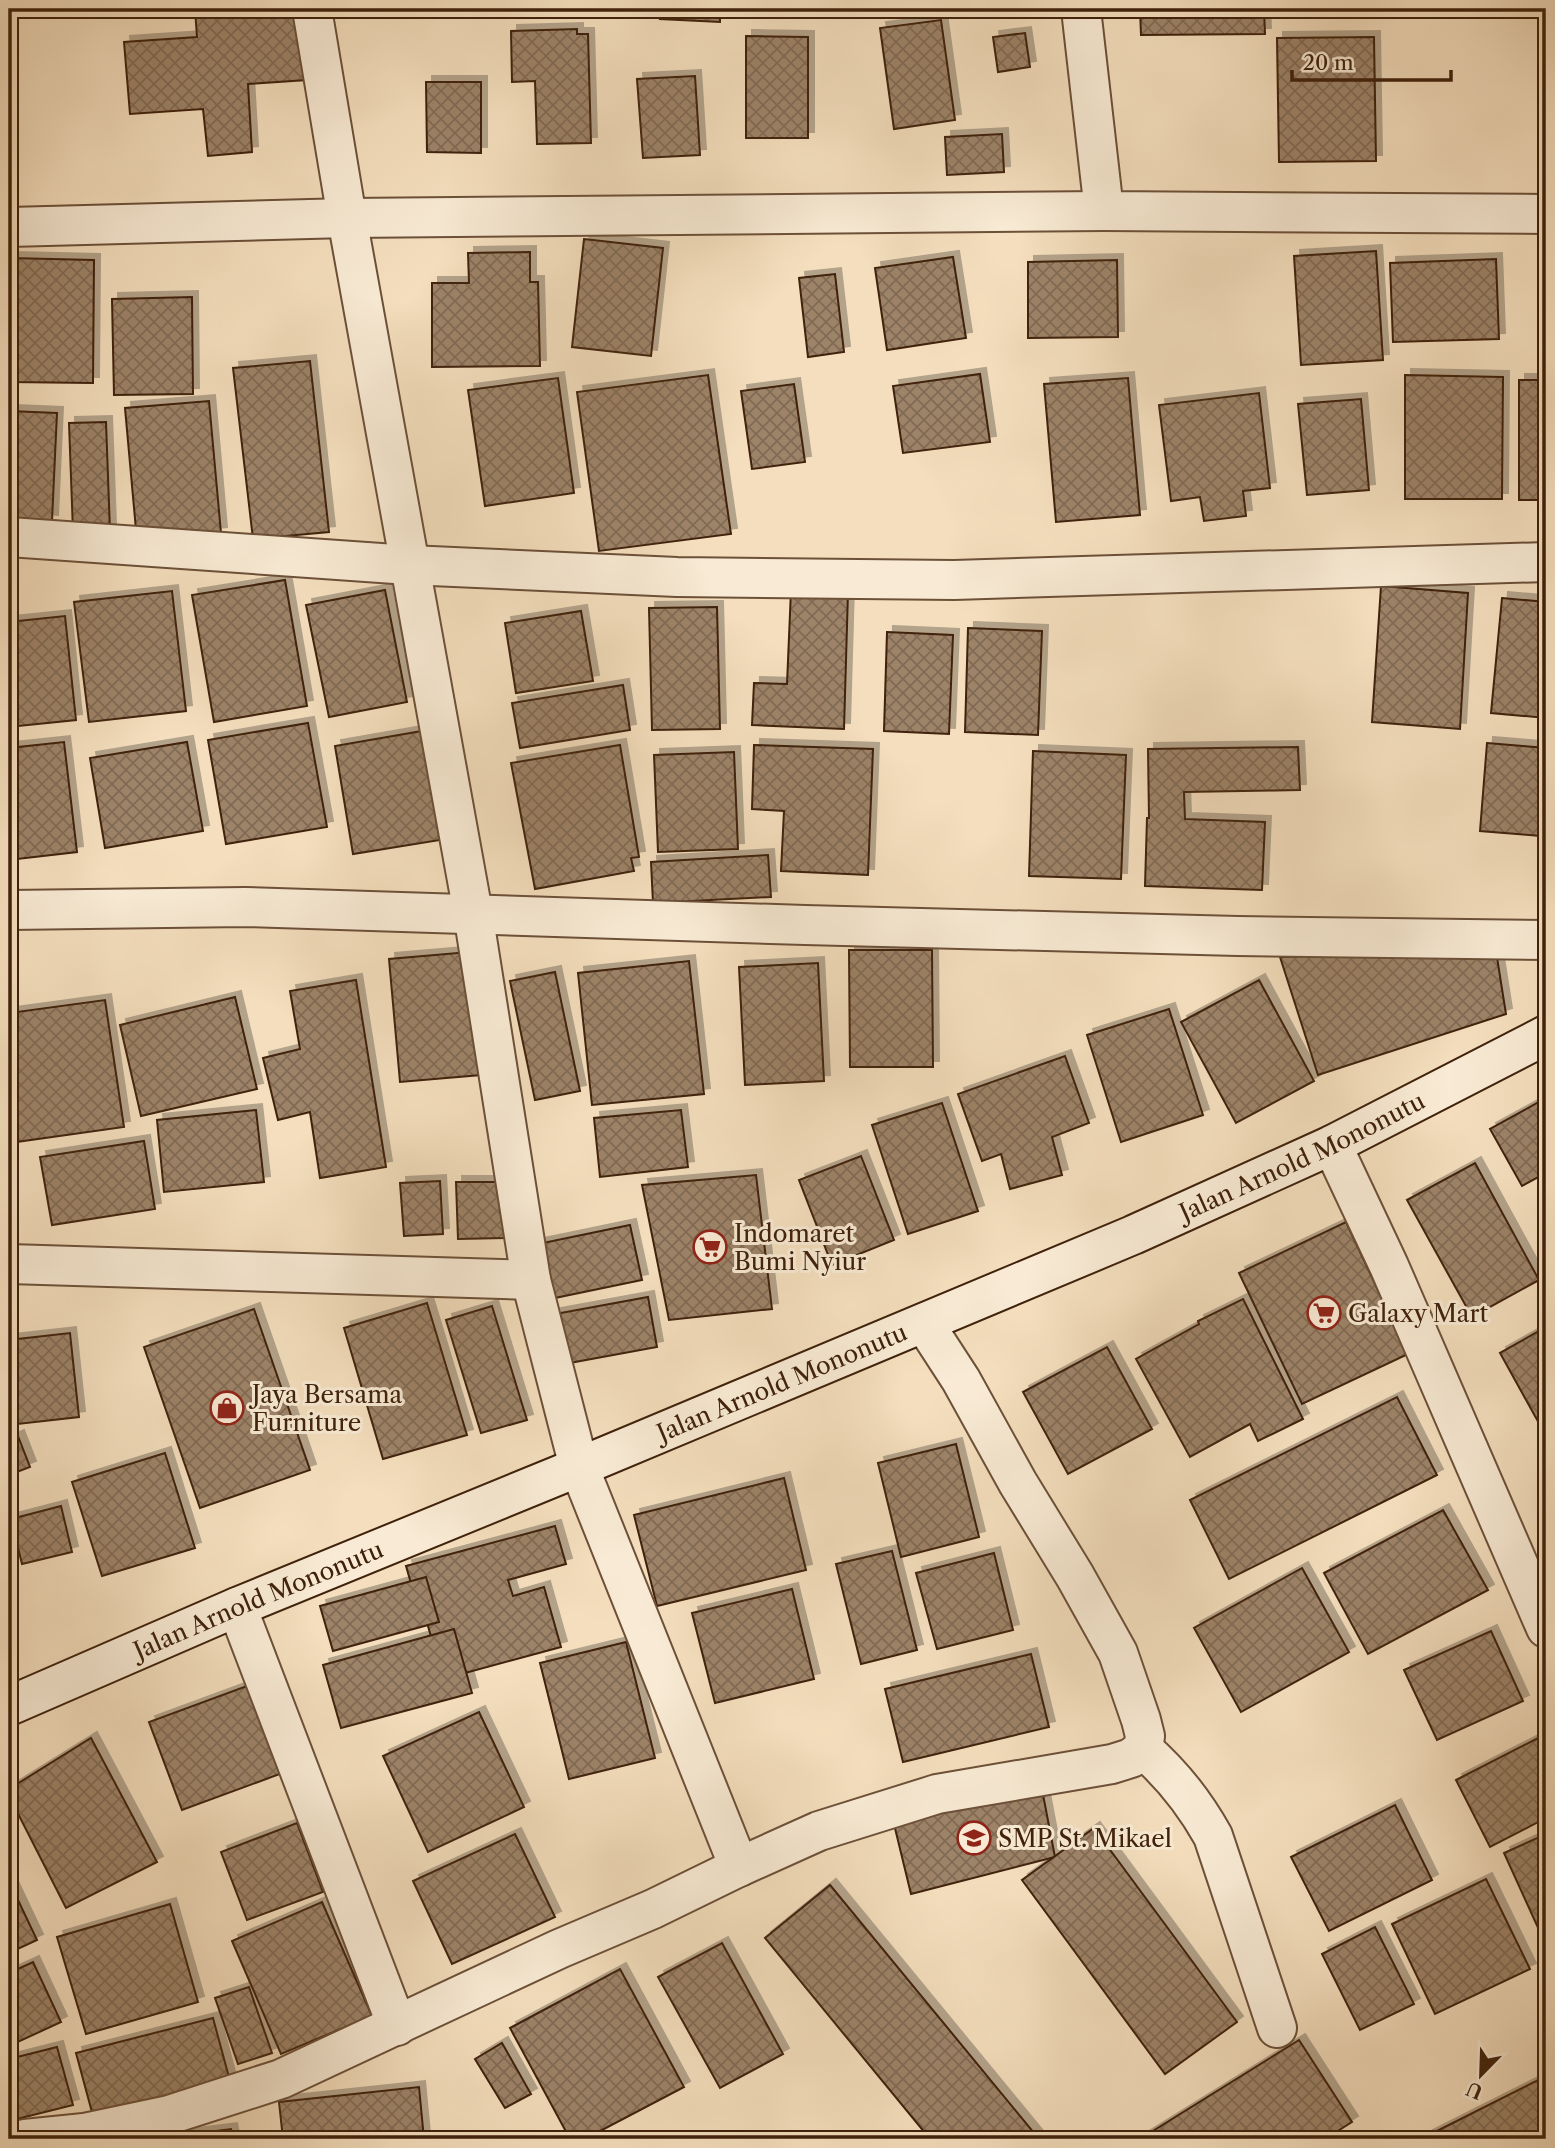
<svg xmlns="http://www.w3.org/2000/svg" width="1555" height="2148" font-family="'Libre Caslon Text',serif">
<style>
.building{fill:url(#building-cross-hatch);stroke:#3f210b;stroke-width:2;filter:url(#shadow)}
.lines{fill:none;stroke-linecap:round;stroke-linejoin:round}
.street-casing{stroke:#6c5038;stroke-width:42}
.secondary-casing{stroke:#3f210b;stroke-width:42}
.street{stroke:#f8ead4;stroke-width:38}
.secondary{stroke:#f8ead4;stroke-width:38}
.labels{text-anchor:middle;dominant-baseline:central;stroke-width:6;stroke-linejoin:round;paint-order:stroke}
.street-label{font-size:24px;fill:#3f210b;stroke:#f8ead4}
.poi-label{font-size:24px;fill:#3f210b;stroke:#f8ead4;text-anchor:start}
</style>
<defs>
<pattern id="building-cross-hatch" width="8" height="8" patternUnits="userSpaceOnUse" patternTransform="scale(1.75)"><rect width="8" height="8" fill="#9d8368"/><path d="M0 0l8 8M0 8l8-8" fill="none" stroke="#816b54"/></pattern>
<filter id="shadow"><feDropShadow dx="6" dy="-6" stdDeviation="0" flood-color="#0004"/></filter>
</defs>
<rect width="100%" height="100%" fill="#f4debd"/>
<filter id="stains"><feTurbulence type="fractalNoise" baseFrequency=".00286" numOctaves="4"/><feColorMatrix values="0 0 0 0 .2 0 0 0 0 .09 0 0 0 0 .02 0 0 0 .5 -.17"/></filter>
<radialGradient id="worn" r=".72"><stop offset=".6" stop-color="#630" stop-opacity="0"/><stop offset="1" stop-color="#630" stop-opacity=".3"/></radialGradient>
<!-- building -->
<g class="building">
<path d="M195,9H240L241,18L302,13L307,80L248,84L252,152L208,156L203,109L130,114L124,42L197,37Z"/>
<path d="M661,9H720V22L660,19Z"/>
<path d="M1140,9H1264L1265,34L1141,35Z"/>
<path d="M1541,18H1546V80H1544Z"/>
<path d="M941,20L955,120L894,129L880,28Z"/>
<path d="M577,29V34H588L591,143L537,144L535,81L512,82L511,31Z"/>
<path d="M1025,33L1030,67L998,72L993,37Z"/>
<path d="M746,36L808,37V138H746Z"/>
<path d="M1374,37L1376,161L1279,162L1277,38Z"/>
<path d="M695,76L700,155L643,158L637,79Z"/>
<path d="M426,82H481V153L427,152Z"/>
<path d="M1002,134L1004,172L947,175L945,137Z"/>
<path d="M584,239L663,248L651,356L572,347Z"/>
<path d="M1376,251L1383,360L1301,365L1294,256Z"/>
<path d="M530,252V282H538L540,366L432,367V283H469L468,253Z"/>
<path d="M953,257L966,338L887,350L875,268Z"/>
<path d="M9,258L94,260L93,383L9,382Z"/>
<path d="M1496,259L1499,339L1393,342L1390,263Z"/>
<path d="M1117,260L1118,337L1028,338V262Z"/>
<path d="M835,274L844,352L808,357L799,278Z"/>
<path d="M192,297L193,394L114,395L112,299Z"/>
<path d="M310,361L329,532L253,539L233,368Z"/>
<path d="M980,374L990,442L903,453L893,386Z"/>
<path d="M708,375L731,534L599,551L577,392Z"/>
<path d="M1405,375L1503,377L1502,499H1405Z"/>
<path d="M558,378L574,493L485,506L468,390Z"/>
<path d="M1128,378L1140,515L1056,522L1044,384Z"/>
<rect x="1519" y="380" width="27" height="120"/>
<path d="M794,384L805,462L752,469L741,391Z"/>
<path d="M1259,393L1270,488L1243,491L1246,516L1204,521L1200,497L1171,501L1159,405Z"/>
<path d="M1361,399L1369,490L1307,495L1298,404Z"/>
<path d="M209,401L221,533L137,541L125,408Z"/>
<path d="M9,411L57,413L52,521L9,518Z"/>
<path d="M106,422L110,531L73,532L69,423Z"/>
<path d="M285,580L307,706L214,722L192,595Z"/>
<path d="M1381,586L1468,593L1460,729L1372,722Z"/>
<path d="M385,590L407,702L329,717L306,605Z"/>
<path d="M791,590L848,592L844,729L752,725L754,683L787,684Z"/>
<path d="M172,591L186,711L89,722L74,602Z"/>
<path d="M1502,598L1546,602V718L1491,713Z"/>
<path d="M717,607L720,729L652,730L649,608Z"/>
<path d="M581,611L593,681L516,693L505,623Z"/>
<path d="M65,616L76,720L9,727V622Z"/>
<path d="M968,628L1042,631L1038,735L965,732Z"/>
<path d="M887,632L953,635L949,734L884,731Z"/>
<path d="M623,685L630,730L520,748L512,703Z"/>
<path d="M308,723L327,827L226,844L208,740Z"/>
<path d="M422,731L440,840L353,854L335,746Z"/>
<path d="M64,742L77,852L9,860V748Z"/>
<path d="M187,742L203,831L105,848L90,758Z"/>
<path d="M1487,743L1546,748L1540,836L1480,831Z"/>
<path d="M620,745L639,857L631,858L634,871L535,889L511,763Z"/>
<path d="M754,745L873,749L868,875L781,871L784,811L752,809Z"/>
<path d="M1298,747L1300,790L1184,792L1185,819L1265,822L1262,890L1145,886L1147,818H1149L1148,749Z"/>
<path d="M1033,751L1126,755L1121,879L1029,876Z"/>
<path d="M734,752L738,849L658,852L654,755Z"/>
<path d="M768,855L771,897L653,903L651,862Z"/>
<path d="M849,950H932L933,1067H850Z"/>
<path d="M1496,951L1506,1014L1318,1075L1280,957Z"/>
<path d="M469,952L481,1075L400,1082L389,959Z"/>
<path d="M689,961L704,1094L592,1105L578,973Z"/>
<path d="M818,963L824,1081L745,1085L739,967Z"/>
<path d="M555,972L580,1091L535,1100L510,981Z"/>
<path d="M356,980L386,1167L320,1178L310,1112L278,1120L263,1058L300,1049L290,991Z"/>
<path d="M1259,980L1314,1081L1236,1123L1181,1022Z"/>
<path d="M235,997L257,1089L141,1116L120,1025Z"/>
<path d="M105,1000L124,1127L9,1143V1013Z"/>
<path d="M1169,1009L1203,1115L1121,1142L1087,1035Z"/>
<path d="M1065,1056L1089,1123L1052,1137L1062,1175L1010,1189L1001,1154L982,1161L958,1094Z"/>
<path d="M1546,1098V1173L1522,1186L1490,1129Z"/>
<path d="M942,1103L978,1211L908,1234L872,1125Z"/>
<path d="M256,1110L264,1182L164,1192L157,1120Z"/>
<path d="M681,1110L688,1167L600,1177L594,1118Z"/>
<path d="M144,1141L155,1209L52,1225L40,1157Z"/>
<path d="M861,1156L894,1240L832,1265L799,1180Z"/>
<path d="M1475,1163L1539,1280L1472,1317L1407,1200Z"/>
<path d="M756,1175L772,1309L669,1320L642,1185Z"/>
<path d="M440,1181L443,1234L404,1236L400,1183Z"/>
<path d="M456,1182H504L505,1238L458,1239Z"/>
<path d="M1346,1222L1408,1354L1302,1404L1239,1273Z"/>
<path d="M630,1225L642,1280L550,1299L538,1244Z"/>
<path d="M648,1297L657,1347L564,1364L555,1314Z"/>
<path d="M1243,1299L1303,1419L1258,1441L1250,1424L1190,1457L1136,1359L1199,1324L1198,1321Z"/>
<path d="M427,1303L467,1435L383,1459L344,1328Z"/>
<path d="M492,1306L527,1420L481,1433L446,1320Z"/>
<path d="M254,1309L310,1470L200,1508L144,1347Z"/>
<path d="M1546,1327V1436L1500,1353Z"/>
<path d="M70,1333L79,1417L9,1425V1340Z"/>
<path d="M1107,1347L1152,1429L1068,1474L1023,1392Z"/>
<path d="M1397,1397L1437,1475L1229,1579L1190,1500Z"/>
<path d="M18,1436L30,1467L9,1475V1440Z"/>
<path d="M956,1444L979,1537L901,1557L878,1463Z"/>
<path d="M165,1453L195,1548L102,1576L72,1482Z"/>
<path d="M784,1478L806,1570L657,1606L634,1515Z"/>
<path d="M61,1506L72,1552L22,1564L11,1519Z"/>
<path d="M1443,1510L1488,1590L1368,1654L1324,1573Z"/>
<path d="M555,1526L566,1564L508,1580L513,1596L544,1587L561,1647L443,1679L426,1619L433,1617L429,1602L417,1604L406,1566Z"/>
<path d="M892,1551L917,1650L861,1664L836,1564Z"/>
<path d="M994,1553L1013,1630L937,1649L916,1573Z"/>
<path d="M1302,1568L1349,1652L1241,1712L1194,1628Z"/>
<path d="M426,1577L439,1622L333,1651L320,1606Z"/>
<path d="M792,1589L814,1679L715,1703L692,1613Z"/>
<path d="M454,1629L472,1693L341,1728L323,1665Z"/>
<path d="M1491,1631L1523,1701L1437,1740L1404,1670Z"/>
<path d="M626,1642L655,1758L569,1779L540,1663Z"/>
<path d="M1031,1654L1049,1727L903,1762L885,1689Z"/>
<path d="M255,1683L288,1771L182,1810L149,1722Z"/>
<path d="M479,1712L524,1807L428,1852L383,1756Z"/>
<path d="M1546,1734V1818L1490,1847L1456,1780Z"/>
<path d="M91,1738L157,1862L66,1908L9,1796V1789Z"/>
<path d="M1041,1784L1055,1857L911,1894L893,1820Z"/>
<path d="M1395,1805L1432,1880L1329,1931L1291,1857Z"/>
<path d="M297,1823L323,1892L247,1920L221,1852Z"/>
<path d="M1094,1828L1237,2022L1165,2074L1022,1880Z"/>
<path d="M515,1834L555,1917L452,1964L413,1881Z"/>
<path d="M1546,1834V1940L1544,1941L1504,1853Z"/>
<path d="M1486,1879L1530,1969L1435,2014L1392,1924Z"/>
<path d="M9,1881L37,1940L9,1953Z"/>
<path d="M830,1885L1039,2139H930L765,1938Z"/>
<path d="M322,1902L372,2016L281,2054L232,1941Z"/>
<path d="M170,1904L198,2002L86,2034L57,1937Z"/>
<path d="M1375,1927L1414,2004L1360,2030L1322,1954Z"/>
<path d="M722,1943L783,2054L720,2088L658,1977Z"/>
<path d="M33,1962L61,2022L9,2046V1973Z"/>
<path d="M620,1969L684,2087L585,2139H570L510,2028Z"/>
<path d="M249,1987L272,2053L238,2064L215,1998Z"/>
<path d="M213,2018L230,2081L93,2116L76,2053Z"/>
<path d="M1299,2040L1352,2122L1325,2139H1140Z"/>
<path d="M502,2043L531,2094L505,2108L475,2059Z"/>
<path d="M57,2047L73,2105L9,2121V2059Z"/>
<path d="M1546,2076V2139H1429L1427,2136Z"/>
<path d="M419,2087L424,2139H283L279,2102Z"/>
<path d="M231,2129L233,2139H184L183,2135Z"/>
</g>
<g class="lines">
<defs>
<g id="street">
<path d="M312,9L347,218L473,913L531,1280L579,1467L739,1867"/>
<path d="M1081,9L1104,211L1546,214"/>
<path d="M9,227L347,218L1104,211"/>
<path d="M9,537L409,565L677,577L954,580L1546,562"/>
<path d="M9,910L245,907L805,925L1238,936L1546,940"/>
<path d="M1332,1145L1389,1266L1546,1628"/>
<path d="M9,1264L531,1280"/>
<path d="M237,1607L397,2026"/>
<path d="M1143,1749C1173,1775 1194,1802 1213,1836L1277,2028"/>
<path d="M25,2139L84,2133L169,2115L281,2079L559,1949L653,1909L739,1867L819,1831L937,1794L1112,1764L1131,1758L1143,1749L1145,1736L1141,1720L1118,1653L1075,1576L1018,1483L961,1380L924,1323"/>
</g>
<g id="secondary">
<path id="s1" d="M9,1706L237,1607L579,1467L1133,1235L1332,1145L1546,1035"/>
</g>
</defs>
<!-- street casing -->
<use href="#street" class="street-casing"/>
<!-- secondary casing -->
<use href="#secondary" class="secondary-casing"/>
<!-- street -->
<use href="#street" class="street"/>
<!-- secondary -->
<use href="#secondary" class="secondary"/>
</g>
<!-- icons -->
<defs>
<symbol id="supermarket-ring" viewBox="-11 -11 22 22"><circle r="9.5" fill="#f8ead4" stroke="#8f2418" stroke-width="1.5"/><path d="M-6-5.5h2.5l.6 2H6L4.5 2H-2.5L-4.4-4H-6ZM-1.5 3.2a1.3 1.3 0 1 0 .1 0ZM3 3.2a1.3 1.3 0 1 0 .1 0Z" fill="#8f2418"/></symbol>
<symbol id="shop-ring" viewBox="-11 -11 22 22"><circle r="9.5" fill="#f8ead4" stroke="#8f2418" stroke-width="1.5"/><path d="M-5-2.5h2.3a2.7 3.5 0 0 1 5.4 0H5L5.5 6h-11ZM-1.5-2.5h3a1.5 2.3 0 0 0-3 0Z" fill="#8f2418"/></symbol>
<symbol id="school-ring" viewBox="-11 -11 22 22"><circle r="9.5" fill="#f8ead4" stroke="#8f2418" stroke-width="1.5"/><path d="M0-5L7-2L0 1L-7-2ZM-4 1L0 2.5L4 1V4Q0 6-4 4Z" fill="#8f2418"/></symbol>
</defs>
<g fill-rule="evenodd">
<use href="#supermarket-ring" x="691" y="1228" width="38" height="38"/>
<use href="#supermarket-ring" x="1305" y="1294" width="38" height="38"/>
<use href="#shop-ring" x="208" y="1389" width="38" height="38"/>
<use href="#school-ring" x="955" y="1819" width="38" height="38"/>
</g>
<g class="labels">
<!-- street labels -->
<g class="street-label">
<text stroke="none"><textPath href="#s1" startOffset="1405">Jalan Arnold Mononutu</textPath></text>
<text stroke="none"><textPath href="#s1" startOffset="838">Jalan Arnold Mononutu</textPath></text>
<text stroke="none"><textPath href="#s1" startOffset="271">Jalan Arnold Mononutu</textPath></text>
</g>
<!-- poi labels -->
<g class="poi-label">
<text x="734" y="1233">Indomaret<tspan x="734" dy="28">Bumi Nyiur</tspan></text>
<text x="1348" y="1313">Galaxy Mart</text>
<text x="252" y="1394">Jaya Bersama<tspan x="252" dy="28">Furniture</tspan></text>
<text x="998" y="1838">SMP St. Mikael</text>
</g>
</g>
<!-- margin -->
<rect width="1555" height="2148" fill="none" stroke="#f4debd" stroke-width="35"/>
<rect x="10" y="10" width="1534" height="2127" fill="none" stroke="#3f210b" stroke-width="3.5"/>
<rect x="18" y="18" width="1520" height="2113" fill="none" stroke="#3f210b" stroke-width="2"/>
<!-- north arrow -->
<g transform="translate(1481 2075) rotate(203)" stroke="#f8ead4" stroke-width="5" paint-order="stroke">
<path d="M0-5L12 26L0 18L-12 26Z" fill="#3f210b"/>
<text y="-10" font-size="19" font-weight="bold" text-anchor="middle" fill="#3f210b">U</text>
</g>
<!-- scale -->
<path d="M1292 70v10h159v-10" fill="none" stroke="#3f210b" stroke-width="3.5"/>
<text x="1303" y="70" font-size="21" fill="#3f210b" stroke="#f8ead4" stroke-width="5" paint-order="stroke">20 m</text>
<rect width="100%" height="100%" filter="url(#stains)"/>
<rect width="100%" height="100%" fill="url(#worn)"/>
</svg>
